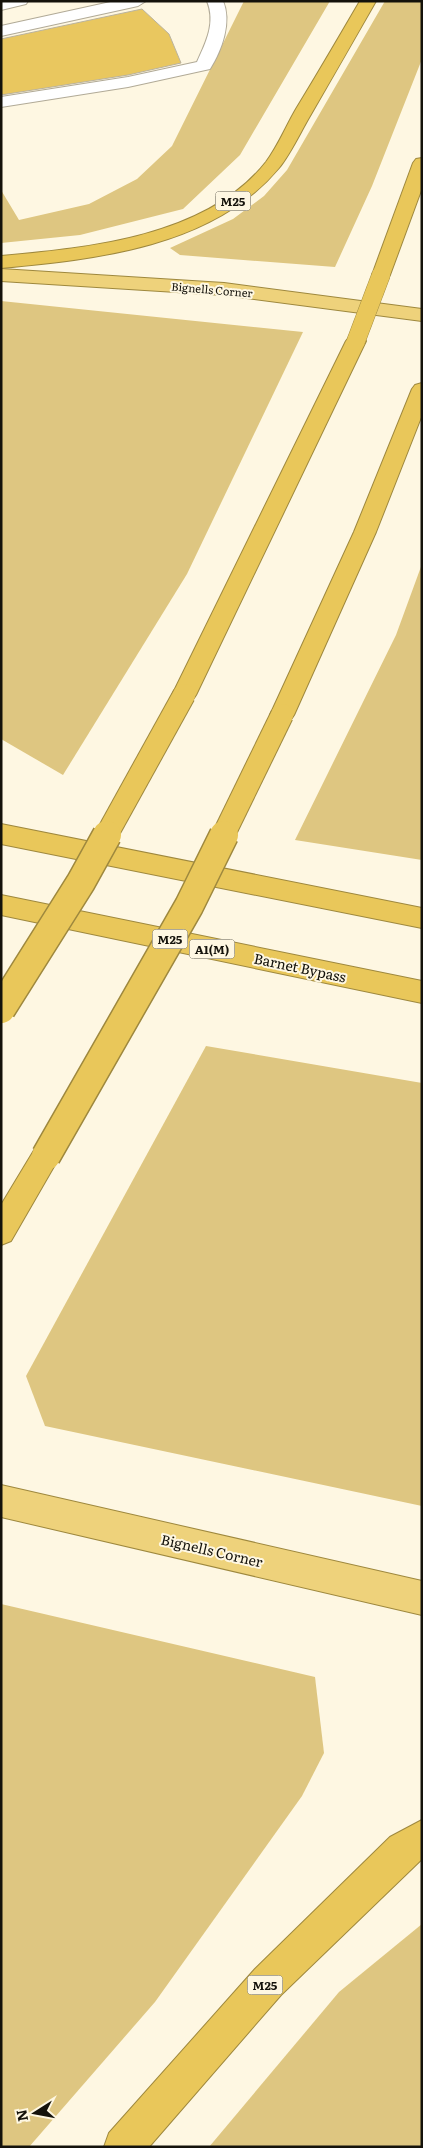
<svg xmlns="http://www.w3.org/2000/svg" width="423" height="2148" font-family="Literata,serif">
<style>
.green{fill:#dec681}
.building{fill:#e9c75f;stroke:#bab39f}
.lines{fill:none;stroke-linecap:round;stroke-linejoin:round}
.service-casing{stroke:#b1aa97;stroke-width:2}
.trunk-casing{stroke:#9e883e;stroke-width:2}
.motorway-casing{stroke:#9e883e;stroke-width:2}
.service{fill:#fff;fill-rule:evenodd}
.trunk{fill:#eed27b;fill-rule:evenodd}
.motorway{fill:#e9c75a;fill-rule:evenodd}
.motorway-bridge-far2-casing{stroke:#9e883e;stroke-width:19;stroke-linecap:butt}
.motorway-bridge-far1-casing{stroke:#9e883e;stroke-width:24;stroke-linecap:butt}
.motorway-bridge-casing{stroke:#9e883e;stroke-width:31;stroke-linecap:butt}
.motorway-bridge-far2{stroke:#e9c75a;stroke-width:18}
.motorway-bridge-far1{stroke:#e9c75a;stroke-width:22}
.motorway-bridge{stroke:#e9c75a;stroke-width:28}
.labels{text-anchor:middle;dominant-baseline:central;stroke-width:4;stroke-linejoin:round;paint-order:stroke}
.far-street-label{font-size:11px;fill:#14120b;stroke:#fef7e2}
.shield{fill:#fef7e2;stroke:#5a574c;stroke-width:1}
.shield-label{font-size:12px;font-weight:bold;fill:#14120b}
.street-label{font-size:14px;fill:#14120b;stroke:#fef7e2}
</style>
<rect width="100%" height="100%" fill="#fef7e2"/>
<!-- green -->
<g class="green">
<path d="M244,1H330L240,155L183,209L80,235L1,243V190L19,220L89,204L137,179L172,146Z"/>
<path d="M385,1H422V59L372,186L335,267L180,255L170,248L233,219L264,196L287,170Z"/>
<path d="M1,301L303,332L187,574L63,775L1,739Z"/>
<path d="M422,564V860L295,840L396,635Z"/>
<path d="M206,1046L422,1083V1506L45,1426L26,1376Z"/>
<path d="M1,1604L315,1677L324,1753L302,1796L155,2002L29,2147H1Z"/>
<path d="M422,1924V2147H209L339,1992Z"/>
</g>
<!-- building -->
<path class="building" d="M142,9L169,34L181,63L128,75L1,95V39Z"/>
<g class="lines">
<defs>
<g id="service">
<path d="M1,1H28L26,4L1,10Z"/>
<path d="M115,1H146L138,6L1,36V26Z"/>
<path d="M207,1H223C232,22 222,50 210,69L128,87L1,107V97L128,77L197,62C206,42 216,23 207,1Z"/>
</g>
<g id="trunk">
<path d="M1,269L224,283L422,309V321L224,295L1,281Z"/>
<path d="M1,1485L422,1581V1615L1,1517Z"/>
</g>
<g id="motorway">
<path d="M360,1H376C354,40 332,78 310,116C300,133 291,153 279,168C213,247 97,259 1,268V256C89,248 207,237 266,162C278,146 286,126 296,109C318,73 339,37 360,1Z"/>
<path d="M422,158V188L390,275L388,279H374L372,275L413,163L416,159Z"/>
<path d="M356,335L363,337L366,341L196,695L192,701L184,704L176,701L172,695L346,341L349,337Z"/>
<path d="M422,383V415L376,532L294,715L290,721L282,724L274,721L270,715L354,532L412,389L415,385Z"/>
<path d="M1,824L422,908V928L1,844Z"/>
<path d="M1,895L422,981V1003L1,915Z"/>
<path d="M46,1143L56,1147L60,1156L11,1241L1,1245V1205L36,1147Z"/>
<path d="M422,1820V1859L281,1995L149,2147H104L109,2133L255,1969L390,1837Z"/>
</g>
</defs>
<!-- service casing -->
<use href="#service" class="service-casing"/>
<!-- trunk casing -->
<use href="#trunk" class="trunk-casing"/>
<!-- motorway casing -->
<use href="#motorway" class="motorway-casing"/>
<!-- service -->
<use href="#service" class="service"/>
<!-- trunk -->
<use href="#trunk" class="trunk"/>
<!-- motorway -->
<use href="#motorway" class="motorway"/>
<defs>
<path id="motorway-bridge-far2" d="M356,341L381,275"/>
<g id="motorway-bridge-far1">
<path d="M106,836L184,695"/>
<path d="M223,836L282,715"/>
</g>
<g id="motorway-bridge">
<path d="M1,1009L81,882L107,835"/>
<path d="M46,1156L189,906L224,835"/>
</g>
</defs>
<!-- motorway-bridge-far2 casing -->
<use href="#motorway-bridge-far2" class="motorway-bridge-far2-casing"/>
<!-- motorway-bridge-far1 casing -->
<use href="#motorway-bridge-far1" class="motorway-bridge-far1-casing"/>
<!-- motorway-bridge casing -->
<use href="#motorway-bridge" class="motorway-bridge-casing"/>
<!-- motorway-bridge-far2 -->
<use href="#motorway-bridge-far2" class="motorway-bridge-far2"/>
<!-- motorway-bridge-far1 -->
<use href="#motorway-bridge-far1" class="motorway-bridge-far1"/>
<!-- motorway-bridge -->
<use href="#motorway-bridge" class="motorway-bridge"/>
</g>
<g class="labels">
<!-- far-street labels -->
<g class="far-street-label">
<text transform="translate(212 289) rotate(5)">Bignells Corner</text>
</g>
<!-- shield labels -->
<g class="shield">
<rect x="215.5" y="191.5" width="35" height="19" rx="4"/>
<rect x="152.5" y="929.5" width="35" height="19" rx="4"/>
<rect x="189.5" y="939.5" width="45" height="19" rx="4"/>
<rect x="247.5" y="1975.5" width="35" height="19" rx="4"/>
</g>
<g class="shield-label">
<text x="233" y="201">M25</text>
<text x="170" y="939">M25</text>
<text x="212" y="949">A1(M)</text>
<text x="265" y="1985">M25</text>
</g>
<!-- street labels -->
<g class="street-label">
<text transform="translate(300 967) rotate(12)">Barnet Bypass</text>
<text transform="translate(212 1550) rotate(13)">Bignells Corner</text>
</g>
</g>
<!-- border -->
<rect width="423" height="2148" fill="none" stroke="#14120b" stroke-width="5"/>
<!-- north arrow -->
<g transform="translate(35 2113) rotate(259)" stroke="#fef7e2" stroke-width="4" paint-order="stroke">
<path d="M0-4L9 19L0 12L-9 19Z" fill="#14120b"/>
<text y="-8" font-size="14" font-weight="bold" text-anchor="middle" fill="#14120b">N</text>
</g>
</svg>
